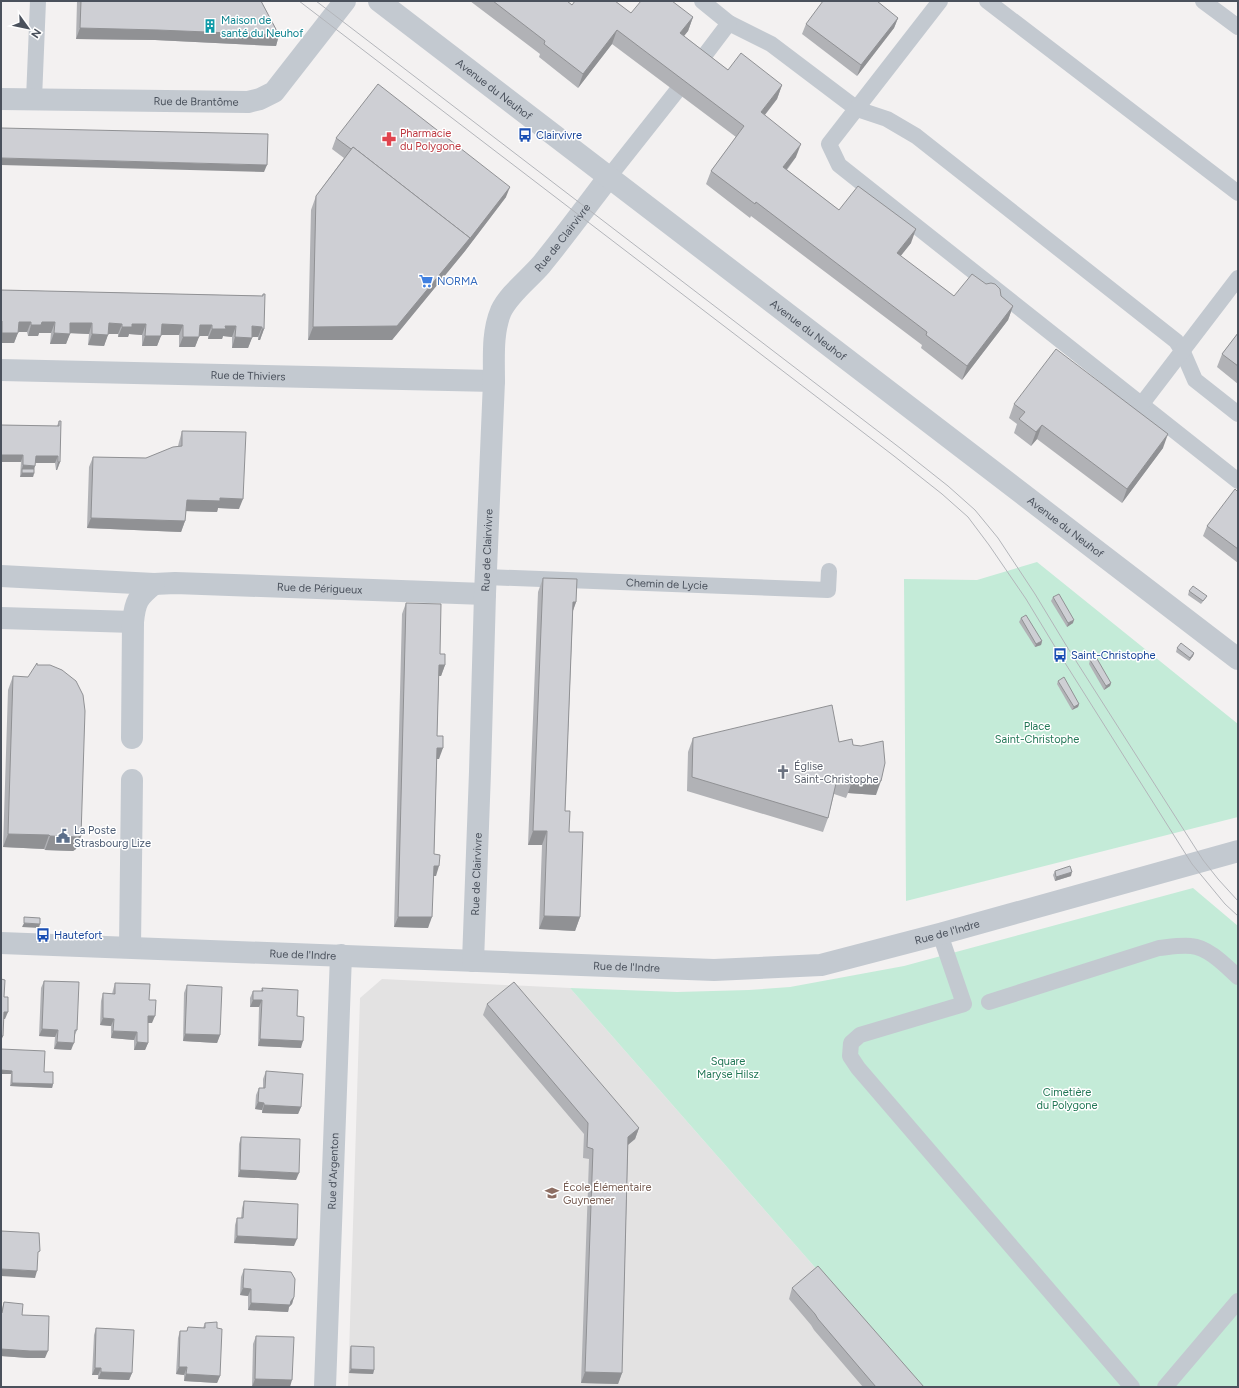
<svg xmlns="http://www.w3.org/2000/svg" width="1239" height="1388" font-family="Figtree,sans-serif">
<style>
.education{fill:#e3e2e2}
.green{fill:#c4ebd8}
.lines{fill:none;stroke-linecap:round;stroke-linejoin:round}
.service{stroke:#c3c9d0;stroke-width:16}
.minor{stroke:#c3c9d0;stroke-width:22}
.tertiary{stroke:#c3c9d0;stroke-width:22}
.tram{stroke:#b3b5ba;stroke-width:1}
.wall{fill:#b1b2b6}
.shaded-wall{fill:#909194}
.building{fill:#cecfd4;stroke:#909194}
.labels{text-anchor:middle;dominant-baseline:central;stroke-width:3;stroke-linejoin:round;paint-order:stroke}
.culture-label{font-size:11px;fill:#0d838f;stroke:#fff;text-anchor:start}
.street-label{font-size:11px;fill:#4a515c;stroke:#fff}
.health-label{font-size:11px;fill:#be3a42;stroke:#fff;text-anchor:start}
.transit-label{font-size:11px;fill:#164399;stroke:#fff;text-anchor:start}
.shop-label{font-size:11px;fill:#366cbe;stroke:#fff;text-anchor:start}
.park-label{font-size:11px;fill:#227756;stroke:#fff}
.worship-label{font-size:11px;fill:#5b616d;stroke:#fff;text-anchor:start}
.service-label{font-size:11px;fill:#4e5e75;stroke:#fff;text-anchor:start}
.education-label{font-size:11px;fill:#785e54;stroke:#fff;text-anchor:start}
</style>
<rect width="100%" height="100%" fill="#f3f1f1"/>
<!-- education -->
<path class="education" d="M382,979L570,988L920,1387H348L360,998Z"/>
<!-- green -->
<g class="green">
<path d="M1037,562L1238,724V817L906,901L904,579L977,580Z"/>
<path d="M1193,888L1238,926V1387H920L570,988L677,992L749,990L790,987L904,966Z"/>
</g>
<g class="lines">
<!-- service -->
<g class="service">
<path d="M702,1L729,23L771,44L857,109L887,119L916,136L1176,341L1182,350L1195,380L1238,414"/>
<path d="M940,1L829,144L839,165L1238,481"/>
<path d="M987,1L1238,193"/>
<path d="M1203,1L1238,27"/>
<path d="M698,64L729,23"/>
<path d="M34,99L38,1"/>
<path d="M608,178L676,92"/>
<path d="M1141,405L1238,278"/>
<path id="s1" d="M486,577L828,590L829,571"/>
<path d="M940,934L964,1004L860,1035L851,1043L850,1056L858,1068L1132,1387"/>
<path d="M989,1002L1159,948C1169,947 1180,945 1191,946C1208,947 1226,966 1238,977"/>
<path d="M1165,1387L1238,1301"/>
</g>
<!-- minor -->
<g class="minor">
<path id="s2" d="M1,99L248,102L260,99L274,92L345,1"/>
<path id="s3" d="M1,370L494,381"/>
<path id="s4" d="M1,576L154,584L175,583L485,594"/>
<path d="M1,618L133,622"/>
<path d="M132,738L133,622C135,601 138,597 154,584"/>
<path id="s5" d="M1,943L714,970L821,965L940,934L1238,851"/>
<path d="M130,947L132,780"/>
<path id="s6" d="M473,961L480,772L485,594L494,381C494,358 492,332 501,311C509,294 529,279 541,265C564,237 586,207 608,178"/>
<path id="s7" d="M325,1387L341,955"/>
</g>
<!-- tertiary -->
<path class="tertiary" id="s8" d="M379,1L1238,659"/>
<!-- tram -->
<g class="tram">
<path d="M299,1L894,456L942,494L968,517L989,545L1026,599L1060,655L1192,864L1225,904L1238,916"/>
<path d="M316,1L900,448L948,486L975,510L998,538L1035,594L1069,650L1203,860L1218,879L1238,901"/>
</g>
</g>
<!-- wall -->
<g class="wall">
<path d="M77,1H261L279,35L276,46L155,40L76,39Z"/>
<path d="M470,1H567L572,5L631,13L693,17L688,31L684,36L728,70L782,85L777,99L765,115L796,157L787,170L839,210L911,243L900,256L954,296H1001L1013,306L1008,320L962,380L921,348L922,345L751,216L750,218L706,184L711,171L736,137L612,44L578,88L539,57L540,54Z"/>
<path d="M898,18L894,28L857,76L802,34L806,24Z"/>
<path d="M336,138L506,197L465,251L392,340H308L311,210L316,196L344,158L332,149Z"/>
<path d="M1,290L262,296L263,294L264,329L260,340H258V337H252L248,348H232V337L223,336L222,339H208V336H199L195,347H179V335H161L157,346H142V335L129,334L128,337H118V334H108L104,346L88,345L89,334L70,333L66,344H50L51,333H39L38,336H28L27,332H18L14,343H1Z"/>
<path d="M1238,333V384L1217,367L1222,354Z"/>
<path d="M1014,404L1163,448L1122,503L1037,439L1031,446L1014,433L1017,424L1009,418Z"/>
<path d="M59,421L60,462L57,470H56L55,463H35L34,469V473L33,477H20L21,462H1V425L57,426Z"/>
<path d="M182,431L239,509L218,508L217,512L186,511L185,521L181,532L87,528L89,467L93,457L146,458L178,446L179,442Z"/>
<path d="M1238,492V563L1203,536L1207,526Z"/>
<path d="M543,578L576,602L573,611L565,811L569,832L580,917L575,931L539,929L542,845H528L538,592Z"/>
<path d="M1189,591L1207,596L1205,599L1201,604L1188,595Z"/>
<path d="M1053,597L1073,623L1067,627L1051,601Z"/>
<path d="M406,603L440,654L445,665L441,676H439L437,736L439,759H437L434,854L436,876H433L428,928L394,927L402,614Z"/>
<path d="M1021,618L1042,641L1041,645L1035,647L1019,622Z"/>
<path d="M1177,648L1194,653L1193,656L1189,661L1176,652Z"/>
<path d="M1090,660L1111,683L1110,686L1104,690L1089,664Z"/>
<path d="M13,676L81,836L76,849L73,851L45,850L44,849L3,847L8,690Z"/>
<path d="M1058,681L1079,704L1078,707L1072,710L1057,684Z"/>
<path d="M693,738L839,742L853,745L876,795L848,793L846,798L834,794L828,818L823,832L687,791L688,752Z"/>
<path d="M1055,871L1071,876L1055,881L1053,875Z"/>
<path d="M44,981L77,1030L74,1037L71,1050L54,1049L55,1037L39,1036L41,988Z"/>
<path d="M115,983L149,1000L152,1023H148V1043L145,1050H134V1040L111,1038V1026L100,1025L101,1001L103,993L112,994L113,990Z"/>
<path d="M187,985L220,1035L217,1043L183,1041L184,993Z"/>
<path d="M262,988L297,1016L301,1048L258,1046L259,1007H250V998L253,991H261Z"/>
<path d="M487,1004L639,1128L635,1139L628,1145L622,1373L618,1384L581,1383L589,1159L583,1158L584,1134L483,1015Z"/>
<path d="M1,1049L53,1084L52,1088L10,1086L11,1074H1Z"/>
<path d="M266,1071L301,1107L298,1114L262,1113V1110L255,1109L256,1095L259,1088H263V1079Z"/>
<path d="M241,1137L296,1180L238,1177L239,1144Z"/>
<path d="M244,1201L294,1246L234,1243L235,1225L237,1218H241L242,1208Z"/>
<path d="M244,1269L294,1297L292,1304L289,1307L288,1312L248,1310V1296L240,1295L241,1277Z"/>
<path d="M792,1288L924,1387H863L814,1330L811,1325L789,1299Z"/>
<path d="M4,1302L22,1315L45,1358H28L1,1356V1312Z"/>
<path d="M205,1323L220,1376L217,1383L184,1381V1375L176,1374L178,1338L180,1331H187L188,1327L203,1328Z"/>
<path d="M96,1328L132,1373L129,1380L98,1379V1375H92L94,1335Z"/>
<path d="M256,1336L290,1387H252L253,1344Z"/>
<path d="M351,1346L374,1370L373,1374L349,1373L350,1349Z"/>
</g>
<!-- shaded-wall -->
<g class="shaded-wall">
<path d="M693,17L688,31L675,47L680,33Z"/>
<path d="M898,18L894,28L857,76L861,65Z"/>
<path d="M80,28L158,30L279,35L276,46L155,40L76,39Z"/>
<path d="M617,30L612,44L578,88L583,74Z"/>
<path d="M782,85L777,99L756,126L761,112Z"/>
<path d="M801,144L796,157L778,180L783,167Z"/>
<path d="M1,158L267,165L264,172L1,165Z"/>
<path d="M510,187L506,197L465,251L392,340H308L313,327Z"/>
<path d="M916,229L911,243L892,267L897,253Z"/>
<path d="M1013,306L1008,320L962,380L967,366Z"/>
<path d="M19,322H31L27,332H15Z"/>
<path d="M42,322H55L51,333H39L38,336H28L31,325Z"/>
<path d="M70,323H92L89,334L67,333Z"/>
<path d="M109,323L122,324L118,334H105Z"/>
<path d="M132,324H146L142,335L129,334L128,337H118L122,327Z"/>
<path d="M162,324L183,325L179,335H158Z"/>
<path d="M200,325H212L208,336H196Z"/>
<path d="M225,326H236L232,337L223,336L222,339H208L212,329Z"/>
<path d="M252,326L262,327L258,337H248Z"/>
<path d="M262,329H264L260,340H258Z"/>
<path d="M2,333H18L14,343H1V336Z"/>
<path d="M54,333L70,334L66,344H50Z"/>
<path d="M92,334L108,335L104,346L88,345Z"/>
<path d="M145,336H161L157,346H142Z"/>
<path d="M183,337H199L195,347H179Z"/>
<path d="M235,337L252,338L248,348H232Z"/>
<path d="M1042,425L1037,439L1031,446L1036,432Z"/>
<path d="M1168,434L1163,448L1122,503L1127,489Z"/>
<path d="M1,455H23L21,462H1Z"/>
<path d="M36,456H58L55,463H33Z"/>
<path d="M58,462H60L57,470H56Z"/>
<path d="M23,465L35,466L33,473L22,469Z"/>
<path d="M22,473H34L33,477H20Z"/>
<path d="M220,498L243,499L239,509L218,508L217,512L183,511L187,500Z"/>
<path d="M91,518L185,521L181,532L87,528Z"/>
<path d="M573,602H576L571,616Z"/>
<path d="M1074,620L1073,623L1067,627L1068,623Z"/>
<path d="M1042,641L1041,645L1035,647L1036,644Z"/>
<path d="M1194,653L1193,656L1189,661L1190,658Z"/>
<path d="M439,665H445L441,676H436Z"/>
<path d="M1111,683L1110,686L1104,690L1106,686Z"/>
<path d="M1079,704L1078,707L1072,710L1074,707Z"/>
<path d="M437,748H443L439,759H433Z"/>
<path d="M852,779L881,781L876,795L848,793L851,784Z"/>
<path d="M533,831H547L542,845H528Z"/>
<path d="M8,834L49,835L44,849L3,847Z"/>
<path d="M50,836H81L76,849L73,851L45,850Z"/>
<path d="M434,866H439L436,876H430Z"/>
<path d="M1072,872L1071,876L1055,881L1056,877Z"/>
<path d="M544,916L580,917L575,931L539,929Z"/>
<path d="M398,917H432L428,928L394,927Z"/>
<path d="M24,923L40,924L39,928L22,927Z"/>
<path d="M253,1000H262L259,1007H250Z"/>
<path d="M4,1012H8L5,1019H1Z"/>
<path d="M148,1016H155L152,1023H146Z"/>
<path d="M103,1018L114,1019L111,1026L100,1025Z"/>
<path d="M42,1029L58,1030L55,1037L39,1036Z"/>
<path d="M113,1031L137,1032L134,1040L111,1038Z"/>
<path d="M185,1034L220,1035L217,1043L183,1041Z"/>
<path d="M1,1036H3L1,1041Z"/>
<path d="M260,1039L303,1041L301,1048L258,1046Z"/>
<path d="M57,1042L74,1043L71,1050L54,1049Z"/>
<path d="M137,1042L148,1043L145,1050H134Z"/>
<path d="M1,1070L12,1071L11,1074H1Z"/>
<path d="M12,1083L53,1084L52,1088L10,1086Z"/>
<path d="M258,1102L264,1103L262,1110L255,1109Z"/>
<path d="M264,1105L301,1107L298,1114L262,1113Z"/>
<path d="M639,1128L635,1139L624,1148L628,1137Z"/>
<path d="M240,1170L299,1173L296,1180L238,1177Z"/>
<path d="M237,1236L297,1239L294,1246L234,1243Z"/>
<path d="M1,1269L37,1271L35,1278L1,1276Z"/>
<path d="M243,1288L251,1289L248,1296L240,1295Z"/>
<path d="M294,1297L292,1304L289,1307L288,1312L248,1310L251,1303L291,1301Z"/>
<path d="M1,1349L48,1351L45,1358H28L1,1356Z"/>
<path d="M179,1367H187L184,1375L176,1374Z"/>
<path d="M95,1368H101L98,1375H92Z"/>
<path d="M351,1369L374,1370L373,1374L349,1373Z"/>
<path d="M101,1372L132,1373L129,1380L98,1379Z"/>
<path d="M585,1372L622,1373L618,1384L581,1383Z"/>
<path d="M186,1374L220,1376L217,1383L184,1381Z"/>
<path d="M255,1379L292,1380L290,1387H252Z"/>
</g>
<!-- building -->
<g class="building">
<path d="M81,1H261L279,35L158,30L80,28Z"/>
<path d="M493,1H567L572,5L575,1H615L631,13L641,1H672L693,17L680,33L728,70L741,53L782,85L761,112L801,144L783,167L839,210L858,186L916,229L897,253L954,296L972,274L986,284L991,283L995,284L1000,289L1001,296L1013,306L967,366L926,335L927,332L756,202L755,204L711,171L744,126L617,30L583,74L544,44L545,41Z"/>
<path d="M823,1H877L898,18L861,65L806,24Z"/>
<path d="M378,84L510,187L468,241L470,238L353,147L351,149L336,138Z"/>
<path d="M1,128L268,134L267,165L1,158Z"/>
<path d="M353,147L470,238L397,326L313,327L316,196Z"/>
<path d="M1,290L263,296V294H265L264,329H262V327L252,326V338L235,337L236,326H225L226,329H212V325H200L199,337H183V325L162,324L161,336H145L146,324H132V327H122V324L109,323L108,335L92,334V323H70V334L54,333L55,322H42L41,325H31V322H19L18,333H2V321H1Z"/>
<path d="M1238,333V366L1222,354Z"/>
<path d="M1056,349L1168,434L1127,489L1042,425L1036,432L1019,419L1025,412L1014,404Z"/>
<path d="M59,421H61L60,462H58V456H36L35,466L23,465V455H1V425L59,426Z"/>
<path d="M182,431L246,432L243,499L220,498V501L187,500L185,521L91,518L93,457L146,458L173,447L182,446Z"/>
<rect x="22" y="469" width="12" height="4"/>
<path d="M1235,489L1238,492V549L1207,526Z"/>
<path d="M543,578L577,579L576,602H573L565,811H570L569,832H583L580,917L544,916L547,831H533Z"/>
<path d="M1193,586L1207,596L1203,601L1189,591Z"/>
<path d="M1059,594L1074,620L1068,623L1053,597Z"/>
<path d="M406,603L441,604L440,654H445V665H439L437,736H443V748H437L434,854L440,855L439,866H434L432,917H398Z"/>
<path d="M1026,615L1042,641L1036,644L1021,618Z"/>
<path d="M1181,643L1194,653L1190,658L1177,648Z"/>
<path d="M1096,657L1111,683L1106,686L1090,660Z"/>
<path d="M37,663V665H50L62,670L76,681L83,695L85,711L81,836L78,837L50,836L49,835L8,834L13,676L28,677Z"/>
<path d="M1064,677L1079,704L1074,707L1058,681Z"/>
<path d="M832,705L839,742L852,739L853,745L861,746L883,741L885,763L881,781L852,779L851,784L837,779L828,818L692,777L693,738Z"/>
<path d="M1070,866L1072,872L1056,877L1055,871Z"/>
<path d="M24,917L40,918V924L24,923Z"/>
<path d="M1,979L5,980L4,997H8V1012H4L3,1036H1Z"/>
<path d="M44,981L79,982L77,1030H75L74,1043L57,1042L58,1030L42,1029Z"/>
<path d="M514,982L639,1128L628,1137L622,1373L585,1372L593,1149L587,1147L588,1123L487,1004Z"/>
<path d="M115,983L150,984L149,1000H156L155,1016H148V1043L137,1042V1032L113,1031L114,1019L103,1018V993L115,994Z"/>
<path d="M187,985L222,987L220,1035L185,1034Z"/>
<path d="M262,988L298,990L297,1016L304,1017L303,1041L260,1039L262,1000H253V991H263Z"/>
<path d="M1,1049L45,1051L44,1072H53V1084L12,1083V1071L1,1070Z"/>
<path d="M266,1071L303,1074L301,1107L264,1105V1103L258,1102L259,1088H265Z"/>
<path d="M241,1137L300,1139L299,1173L240,1170Z"/>
<path d="M244,1201L298,1204L297,1239L237,1236V1218H243Z"/>
<path d="M1,1231L39,1233L40,1251L38,1252L37,1271L1,1269Z"/>
<path d="M818,1266L924,1387H876L818,1319L815,1314L792,1288Z"/>
<path d="M244,1269L291,1272L295,1279L294,1297L291,1301L290,1305L251,1303V1289L243,1288Z"/>
<path d="M4,1302L23,1304L22,1315L49,1316L48,1351H30L1,1349V1314L2,1313Z"/>
<path d="M217,1322V1328L222,1329L220,1376L186,1374L187,1367H179L180,1331H187L188,1327L205,1328V1323Z"/>
<path d="M96,1328L134,1330L132,1373L101,1372V1368H95Z"/>
<path d="M256,1336L294,1337L292,1380L255,1379Z"/>
<path d="M351,1346L374,1347V1370L351,1369Z"/>
</g>
<!-- icons -->
<defs>
<symbol id="building-bare" viewBox="-9 -9 18 18"><path d="M-4-6H4V6H1V3H-1V6H-4ZM-2.5-4.3h1.7v1.8h-1.7ZM.8-4.3h1.7v1.8H.8ZM-2.5-1h1.7V.8h-1.7ZM.8-1h1.7V.8H.8Z" fill="#0f9aa8" stroke="#fff" stroke-width="2.5" paint-order="stroke"/></symbol>
<symbol id="bus-bare" viewBox="-9 -9 18 18"><path d="M-5-6H5V4H4V6H2V4H-2V6H-4V4H-5ZM-3.5-4V0h7V-4ZM-3.5 1.2v1.5H-2V1.2ZM2 1.2v1.5H3.5V1.2Z" fill="#1a4fb4" stroke="#fff" stroke-width="2.5" paint-order="stroke"/></symbol>
<symbol id="pharmacy-bare" viewBox="-9 -9 18 18"><path d="M-2-6h4v4h4v4h-4v4h-4v-4h-4v-4h4Z" fill="#e0444e" stroke="#fff" stroke-width="2.5" paint-order="stroke"/></symbol>
<symbol id="supermarket-bare" viewBox="-9 -9 18 18"><path d="M-6-5.5h2.5l.6 2H6L4.5 2H-2.5L-4.4-4H-6ZM-1.5 3.2a1.3 1.3 0 1 0 .1 0ZM3 3.2a1.3 1.3 0 1 0 .1 0Z" fill="#3f7fe0" stroke="#fff" stroke-width="2.5" paint-order="stroke"/></symbol>
<symbol id="church-bare" viewBox="-9 -9 18 18"><path d="M-1.2-6h2.4v3.5h3.3v2.4h-3.3V6h-2.4V-.1h-3.3v-2.4h3.3Z" fill="#6b7280" stroke="#fff" stroke-width="2.5" paint-order="stroke"/></symbol>
<symbol id="civic-bare" viewBox="-9 -9 18 18"><path d="M-.6-6.5H3V-4.5H.6V-3L4-1V1h2V6H-6V1h2V-1L-.6-3ZM-1.2 2.5V6h2.4V2.5Z" fill="#5c6f8a" stroke="#fff" stroke-width="2.5" paint-order="stroke"/></symbol>
<symbol id="school-bare" viewBox="-9 -9 18 18"><path d="M0-5L7-2L0 1L-7-2ZM-4 1L0 2.5L4 1V4Q0 6-4 4Z" fill="#8d6e63" stroke="#fff" stroke-width="2.5" paint-order="stroke"/></symbol>
</defs>
<g fill-rule="evenodd">
<use href="#building-bare" x="200" y="16" width="20" height="20"/>
<use href="#bus-bare" x="515" y="125" width="20" height="20"/>
<use href="#pharmacy-bare" x="379" y="129" width="20" height="20"/>
<use href="#supermarket-bare" x="416" y="271" width="20" height="20"/>
<use href="#bus-bare" x="1050" y="645" width="20" height="20"/>
<use href="#church-bare" x="773" y="762" width="20" height="20"/>
<use href="#civic-bare" x="53" y="826" width="20" height="20"/>
<use href="#bus-bare" x="33" y="925" width="20" height="20"/>
<use href="#school-bare" x="542" y="1183" width="20" height="20"/>
</g>
<g class="labels">
<!-- culture labels -->
<g class="culture-label">
<text x="221" y="20">Maison de<tspan x="221" dy="13">santé du Neuhof</tspan></text>
</g>
<!-- street labels -->
<g class="street-label">
<text stroke="none"><textPath href="#s8" startOffset="145">Avenue du Neuhof</textPath></text>
<text stroke="none"><textPath href="#s2" startOffset="195">Rue de Brantôme</textPath></text>
<text stroke="none"><textPath href="#s6" startOffset="747">Rue de Clairvivre</textPath></text>
<text stroke="none"><textPath href="#s8" startOffset="541">Avenue du Neuhof</textPath></text>
<text stroke="none"><textPath href="#s3" startOffset="247">Rue de Thiviers</textPath></text>
<text stroke="none"><textPath href="#s8" startOffset="865">Avenue du Neuhof</textPath></text>
<text stroke="none"><textPath href="#s6" startOffset="411">Rue de Clairvivre</textPath></text>
<text stroke="none"><textPath href="#s1" startOffset="181">Chemin de Lycie</textPath></text>
<text stroke="none"><textPath href="#s4" startOffset="319">Rue de Périgueux</textPath></text>
<text stroke="none"><textPath href="#s6" startOffset="87">Rue de Clairvivre</textPath></text>
<text stroke="none"><textPath href="#s5" startOffset="951">Rue de l'Indre</textPath></text>
<text stroke="none"><textPath href="#s5" startOffset="302">Rue de l'Indre</textPath></text>
<text stroke="none"><textPath href="#s5" startOffset="626">Rue de l'Indre</textPath></text>
<text stroke="none"><textPath href="#s7" startOffset="216">Rue d'Argenton</textPath></text>
</g>
<!-- health labels -->
<g class="health-label">
<text x="400" y="133">Pharmacie<tspan x="400" dy="13">du Polygone</tspan></text>
</g>
<!-- transit labels -->
<g class="transit-label">
<text x="536" y="135">Clairvivre</text>
<text x="1071" y="655">Saint-Christophe</text>
<text x="54" y="935">Hautefort</text>
</g>
<!-- shop labels -->
<g class="shop-label">
<text x="437" y="281">NORMA</text>
</g>
<!-- park labels -->
<g class="park-label">
<text x="1037" y="726">Place<tspan x="1037" dy="13">Saint-Christophe</tspan></text>
<text x="728" y="1061">Square<tspan x="728" dy="13">Maryse Hilsz</tspan></text>
<text x="1067" y="1092">Cimetière<tspan x="1067" dy="13">du Polygone</tspan></text>
</g>
<!-- worship labels -->
<g class="worship-label">
<text x="794" y="766">Église<tspan x="794" dy="13">Saint-Christophe</tspan></text>
</g>
<!-- service labels -->
<g class="service-label">
<text x="74" y="830">La Poste<tspan x="74" dy="13">Strasbourg Lize</tspan></text>
</g>
<!-- education labels -->
<g class="education-label">
<text x="563" y="1187">École Élémentaire<tspan x="563" dy="13">Guynemer</tspan></text>
</g>
</g>
<!-- border -->
<rect width="1239" height="1388" fill="none" stroke="#4a515c" stroke-width="4"/>
<!-- north arrow -->
<g transform="translate(28 28) rotate(123)" stroke="#ffffff" stroke-width="3" paint-order="stroke">
<path d="M0-3L7 15L0 10L-7 15Z" fill="#4a515c"/>
<text y="-6" font-size="11" font-weight="bold" text-anchor="middle" fill="#4a515c">N</text>
</g>
</svg>
